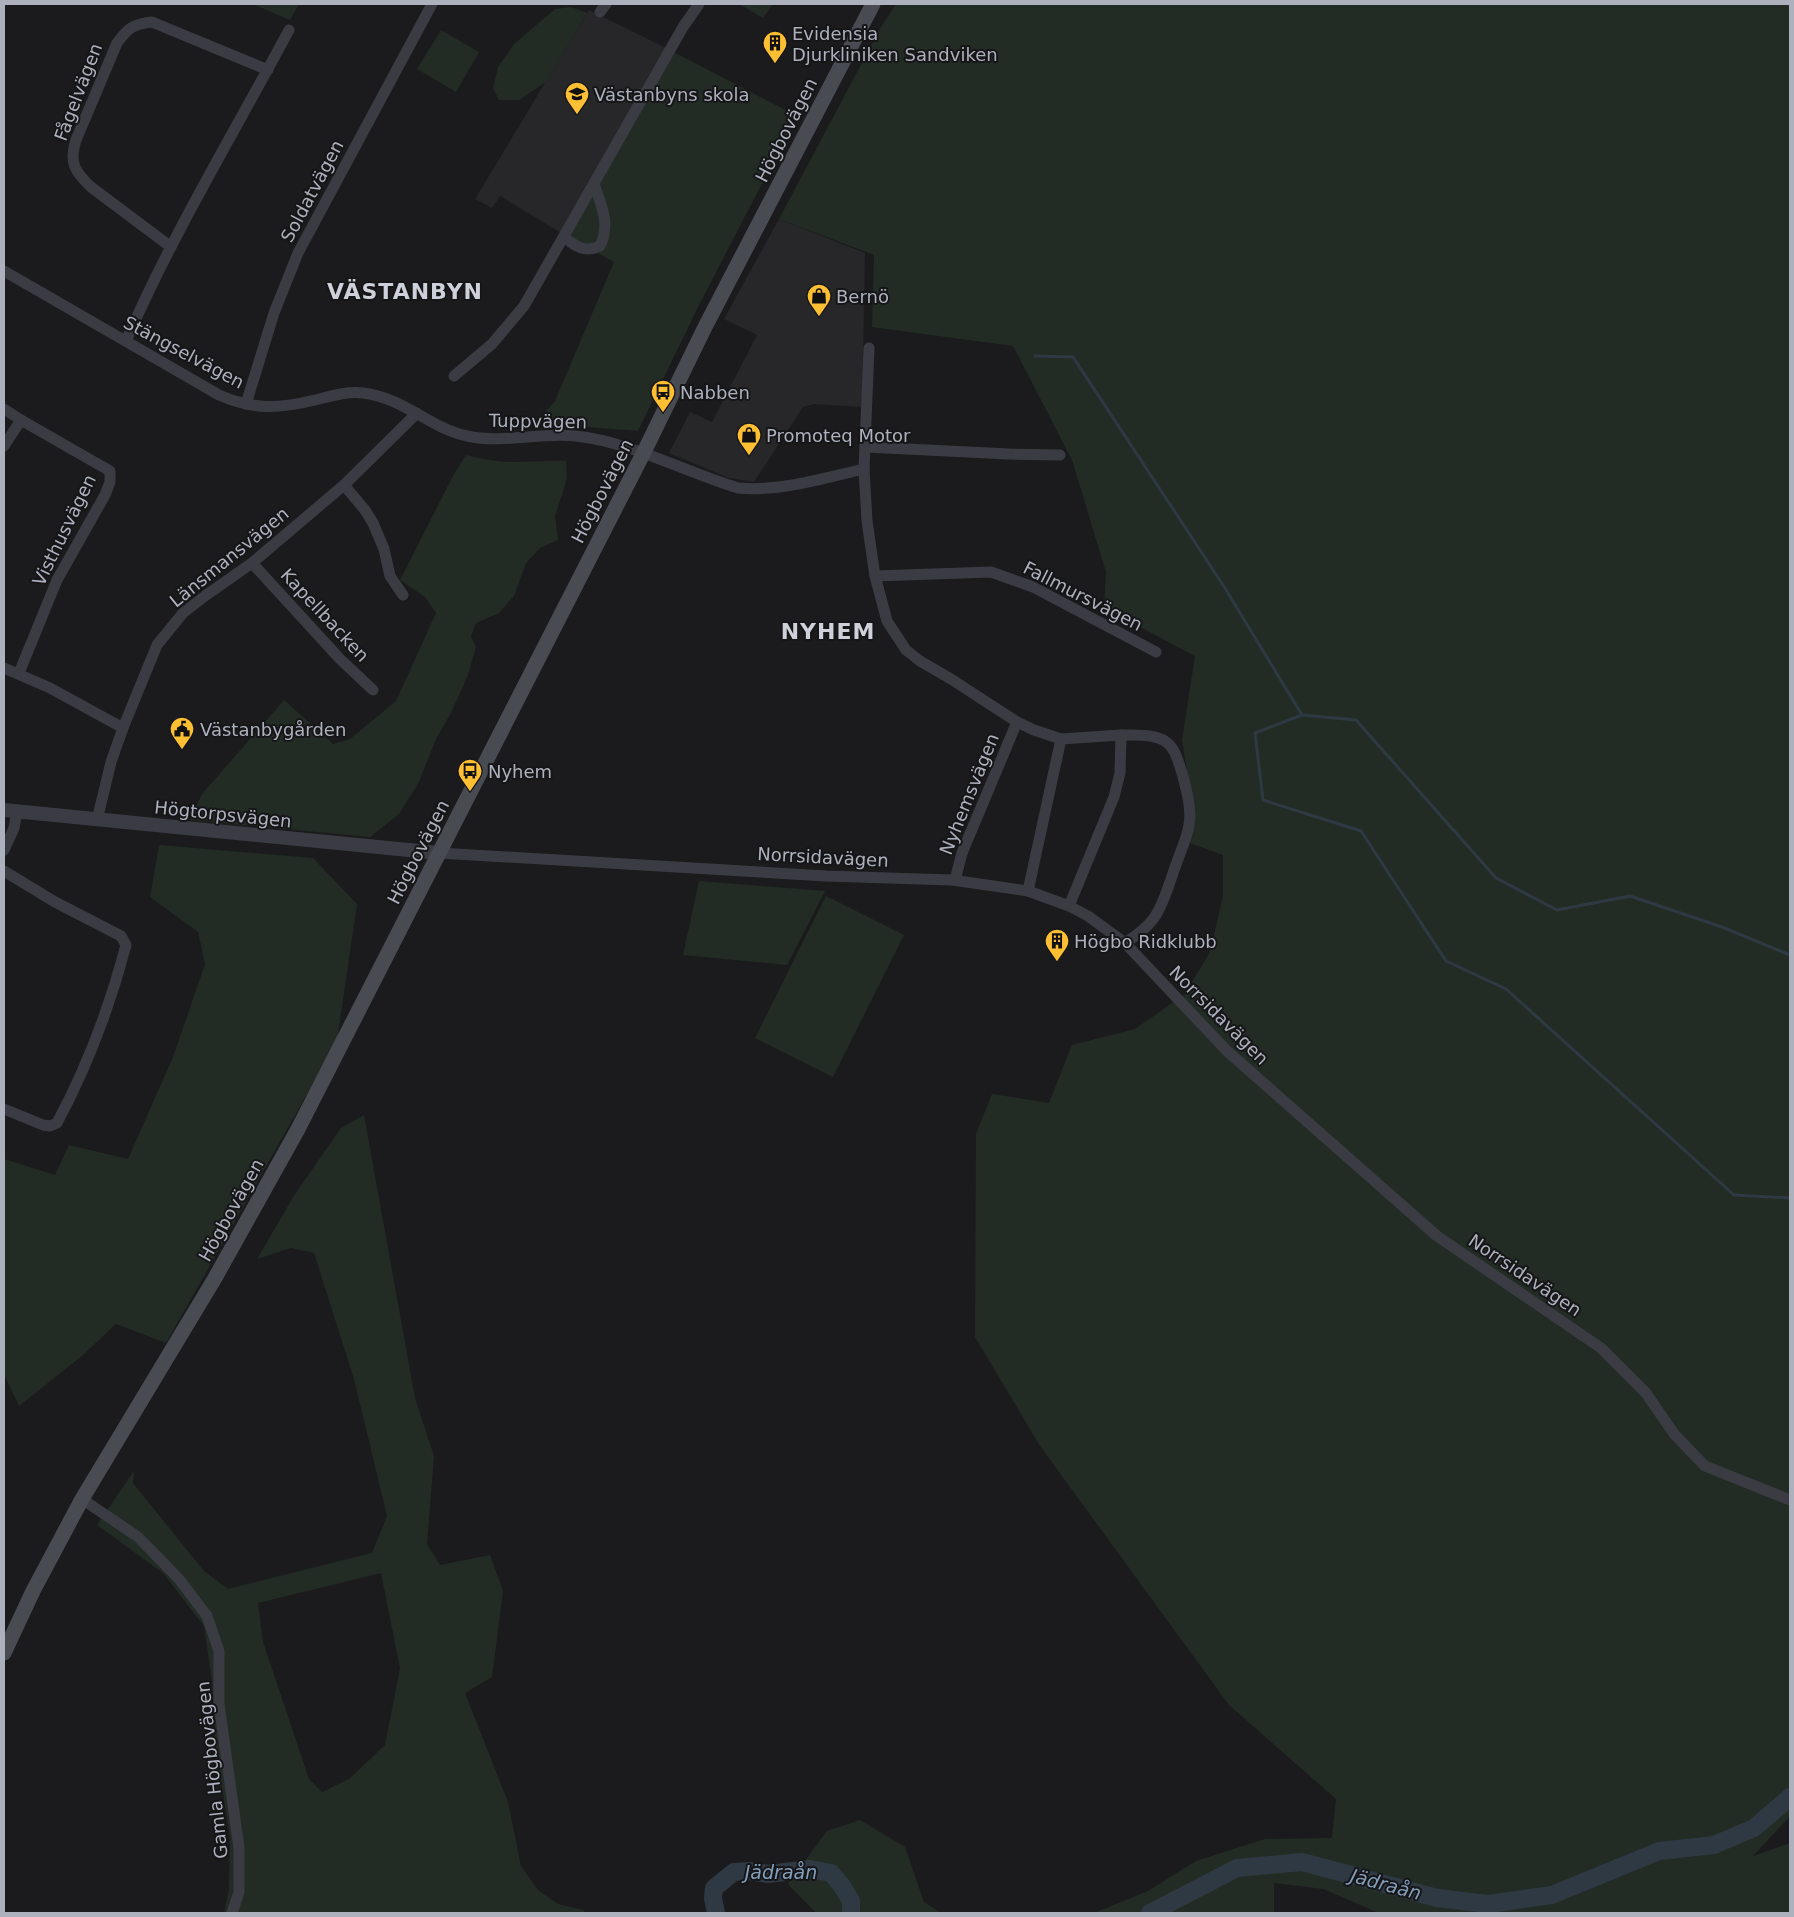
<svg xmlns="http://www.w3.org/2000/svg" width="1794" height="1917" font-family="'DejaVu Sans',sans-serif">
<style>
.built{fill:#27272a}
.green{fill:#222c24;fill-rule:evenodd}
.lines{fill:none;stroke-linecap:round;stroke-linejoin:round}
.stream{stroke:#2f3943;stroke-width:3}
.river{stroke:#2f3943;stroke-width:18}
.minor{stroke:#3b3c43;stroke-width:11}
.tertiary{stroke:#3b3c43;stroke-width:14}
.secondary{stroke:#494b53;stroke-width:15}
.labels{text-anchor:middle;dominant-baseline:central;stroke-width:4;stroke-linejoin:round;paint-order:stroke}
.poi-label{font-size:18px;fill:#adb1bd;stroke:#161618;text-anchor:start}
.street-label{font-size:18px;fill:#adb1bd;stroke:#161618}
.water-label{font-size:19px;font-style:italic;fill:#829eba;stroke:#161618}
.district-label{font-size:22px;font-weight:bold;letter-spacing:1px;fill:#ced1d9;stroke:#161618}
</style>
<rect width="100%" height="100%" fill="#1b1b1d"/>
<!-- built -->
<g class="built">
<path d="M589,10L664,47L612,147L561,233L500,196L492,208L475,199Z"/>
<path d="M779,219L865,253L862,407L814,404L803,407L754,482L729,478L669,453L690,412L712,422L757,335L724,319Z"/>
</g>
<!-- green -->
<g class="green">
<path d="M253,4H299L290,20Z"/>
<path d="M739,4H773L763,18Z"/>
<path d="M896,4H1790V1816L1753,1856L1790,1843V1913H1379L1323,1889L1274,1883V1913H1094L1148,1891L1196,1861L1265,1839L1332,1838L1336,1799L1229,1705L1040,1446L975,1337L976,1134L992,1094L1049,1103L1072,1045L1135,1029L1185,994L1210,952L1223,896V855L1190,843L1195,820L1182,740L1195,656L1104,608L1106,572L1072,460L1013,346L872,327L874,255L779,219L881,27Z"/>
<path d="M571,7L587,13L546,82L519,100H499L493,88L498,67L514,44L555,9Z"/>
<path d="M441,30L479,52L456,92L417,69Z"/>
<path d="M664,47L797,116L698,307L638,431L561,425H534L555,401L614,262L561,233L612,147Z"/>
<path d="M466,455C482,459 497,462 514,462C531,462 548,460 566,461L567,479L555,516L558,540L540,548L526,563L514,596L499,613L476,623L471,637L476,647L468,675L451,713L436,739L418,784L399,814L370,837L190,820L202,794L284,700L333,744L350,739L396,701L436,613L425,597L400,580L454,474Z"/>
<path d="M159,845L313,858L357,904L337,1041L166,1343L116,1324L83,1355L19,1406L4,1374V1159L55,1175L69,1145L128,1159L173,1057L205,964L198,932L150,897Z"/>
<path d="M699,881L825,891L787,965L683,955Z"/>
<path d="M826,896L904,935L833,1077L755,1038Z"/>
<path d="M364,1115L415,1398L434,1456L427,1544L440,1565L490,1555L503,1591L492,1677L465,1693L508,1802L521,1866L538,1890L558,1904L583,1910L585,1913H224L229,1889L230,1837L216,1750L212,1681L204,1626L163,1573L97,1525L134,1471L133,1483L204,1571L228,1589L372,1553L387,1516L354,1379L314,1253L291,1248L257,1259L295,1194L341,1128ZM381,1573L400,1668L385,1745L349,1779L322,1792L309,1779L263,1642L258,1603Z"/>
<path d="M860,1820L905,1847L924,1902L941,1913H816L788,1884L827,1831Z"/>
</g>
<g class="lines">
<!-- stream -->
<g class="stream">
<path d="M1035,356L1073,357L1223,585L1302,715L1356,720L1496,878L1557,910L1630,896L1722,927L1790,955"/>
<path d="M1302,715L1255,733L1263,800L1361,831L1446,961L1506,989L1734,1195L1790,1198"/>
</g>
<!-- river -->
<g class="river">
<path d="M716,1913L713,1898L714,1888L734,1872L749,1871L768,1874L810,1869L831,1873L842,1886L851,1901V1913"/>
<path d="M1150,1913L1237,1868L1302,1862L1437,1898L1488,1904L1552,1895L1659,1851L1714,1845L1754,1828L1790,1797"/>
</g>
<!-- minor -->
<g class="minor">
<path d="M600,12L606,4"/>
<path d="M564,237C576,247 585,253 600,246C611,224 601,205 594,184"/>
<path d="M171,247L91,187C74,171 69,162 76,140L117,43C128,28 133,24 152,22L268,70"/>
<path d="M4,271L219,395C253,410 279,409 315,400C331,396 347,391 363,393C405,398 429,428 467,436C503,444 540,432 576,436C631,442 685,472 738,488C780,492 824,478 864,469"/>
<path d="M126,341C173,233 234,133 289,30"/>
<path d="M869,348L864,469L867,521L875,576L887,621L906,650L920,661L951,679L1017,722L962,853L955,880"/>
<path d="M454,376L492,344L524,306L683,27L699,4"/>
<path d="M246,404L274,313L298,253L432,4"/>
<path d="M4,409L21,420"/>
<path d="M4,446L21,420L110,471V482L105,495L57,580L19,673"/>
<path d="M865,447L1009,454L1060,455"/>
<path d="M344,485L365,510L373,523L384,549L390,576L403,595"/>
<path d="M252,563L340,659L373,690"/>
<path d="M875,576L991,572L1033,587L1156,652"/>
<path d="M4,668L50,688L123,728"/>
<path d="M1017,722L1034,730L1061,739L1121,735L1120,773L1114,797L1069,906"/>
<path d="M1121,735C1135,735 1151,734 1163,740C1175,746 1178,761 1182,773C1186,788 1192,809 1189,825C1187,838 1181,850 1177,862C1170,880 1165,902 1154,918C1146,929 1136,936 1125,943"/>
<path d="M97,820L111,762L123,728L157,645L183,613L205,596L252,563L344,485L417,413"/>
<path d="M4,850L14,828L17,812"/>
<path d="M439,853L826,876L952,880L1028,891L1069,906L1088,916L1125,943L1227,1051L1437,1236L1601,1348L1646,1393L1675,1435L1705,1466L1790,1500"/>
<path d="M4,871L55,902L121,936L126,945C110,1006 87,1067 57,1123L50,1126L43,1125L4,1109"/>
<path d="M1028,891L1061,739"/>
<path d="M82,1499L138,1537L179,1579L207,1616L219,1651V1704L239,1848V1892L232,1913"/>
</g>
<!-- tertiary -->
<path class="tertiary" d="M4,810L439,853"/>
<!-- secondary -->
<path class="secondary" d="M4,1653L33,1591L82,1499L215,1278L298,1129L643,454L705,327L873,4"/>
</g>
<!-- icons -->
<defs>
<symbol id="building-pin" viewBox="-11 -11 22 30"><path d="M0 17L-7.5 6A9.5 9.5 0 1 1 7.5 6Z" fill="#fec032" stroke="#161618"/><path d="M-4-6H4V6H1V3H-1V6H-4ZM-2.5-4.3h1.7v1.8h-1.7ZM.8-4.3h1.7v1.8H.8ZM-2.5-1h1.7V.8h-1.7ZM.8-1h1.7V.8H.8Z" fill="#111"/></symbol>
<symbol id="school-pin" viewBox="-11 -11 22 30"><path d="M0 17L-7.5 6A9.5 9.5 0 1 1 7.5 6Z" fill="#fec032" stroke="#161618"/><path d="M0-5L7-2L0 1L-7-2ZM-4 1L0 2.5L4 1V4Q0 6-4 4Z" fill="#111"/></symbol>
<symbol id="shop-pin" viewBox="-11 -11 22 30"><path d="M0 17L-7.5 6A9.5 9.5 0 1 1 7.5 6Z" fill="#fec032" stroke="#161618"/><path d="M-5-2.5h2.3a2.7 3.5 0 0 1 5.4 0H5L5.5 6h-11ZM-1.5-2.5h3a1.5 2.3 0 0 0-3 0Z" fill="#111"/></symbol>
<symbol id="bus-pin" viewBox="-11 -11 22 30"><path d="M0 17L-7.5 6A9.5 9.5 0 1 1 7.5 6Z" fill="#fec032" stroke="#161618"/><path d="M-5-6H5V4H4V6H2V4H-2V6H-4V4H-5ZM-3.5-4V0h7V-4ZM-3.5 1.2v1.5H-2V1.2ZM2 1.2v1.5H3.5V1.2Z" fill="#111"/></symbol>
<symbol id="civic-pin" viewBox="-11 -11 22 30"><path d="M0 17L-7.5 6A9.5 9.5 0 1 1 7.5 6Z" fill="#fec032" stroke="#161618"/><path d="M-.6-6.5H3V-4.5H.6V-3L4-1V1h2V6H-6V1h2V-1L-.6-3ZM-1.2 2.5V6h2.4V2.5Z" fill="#111"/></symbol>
</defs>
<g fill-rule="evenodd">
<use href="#building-pin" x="761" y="29" width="28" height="38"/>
<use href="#school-pin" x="563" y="80" width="28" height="38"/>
<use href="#shop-pin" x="805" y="282" width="28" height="38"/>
<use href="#bus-pin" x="649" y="378" width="28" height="38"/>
<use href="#shop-pin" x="735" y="421" width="28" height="38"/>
<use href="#civic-pin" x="168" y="715" width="28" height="38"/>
<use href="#bus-pin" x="456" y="757" width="28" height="38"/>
<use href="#building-pin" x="1043" y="927" width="28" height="38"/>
</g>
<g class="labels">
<!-- poi labels -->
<g class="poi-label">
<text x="792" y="33">Evidensia<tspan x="792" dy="21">Djurkliniken Sandviken</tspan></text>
<text x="594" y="94">Västanbyns skola</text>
<text x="836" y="296">Bernö</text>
<text x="680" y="392">Nabben</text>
<text x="766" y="435">Promoteq Motor</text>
<text x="200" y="729">Västanbygården</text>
<text x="488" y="771">Nyhem</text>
<text x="1074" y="941">Högbo Ridklubb</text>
</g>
<!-- street labels -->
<g class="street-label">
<text transform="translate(78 92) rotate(-69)">Fågelvägen</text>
<text transform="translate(786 130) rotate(-63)">Högbovägen</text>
<text transform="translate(312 191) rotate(-62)">Soldatvägen</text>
<text transform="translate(184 352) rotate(28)">Stängselvägen</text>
<text transform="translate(538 421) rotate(1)">Tuppvägen</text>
<text transform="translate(602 491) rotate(-63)">Högbovägen</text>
<text transform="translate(64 530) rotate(-64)">Visthusvägen</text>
<text transform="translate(229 557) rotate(-39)">Länsmansvägen</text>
<text transform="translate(1083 596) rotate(27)">Fallmursvägen</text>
<text transform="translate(325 615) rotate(47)">Kapellbacken</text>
<text transform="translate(969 794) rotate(-68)">Nyhemsvägen</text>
<text transform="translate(223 814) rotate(6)">Högtorpsvägen</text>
<text transform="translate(418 852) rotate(-63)">Högbovägen</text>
<text transform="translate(823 857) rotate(3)">Norrsidavägen</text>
<text transform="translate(1219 1015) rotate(45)">Norrsidavägen</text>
<text transform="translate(231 1210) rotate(-61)">Högbovägen</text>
<text transform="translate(1525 1275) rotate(34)">Norrsidavägen</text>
<text transform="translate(212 1770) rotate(-96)">Gamla Högbovägen</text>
</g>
<!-- water labels -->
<g class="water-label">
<text x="781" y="1872">Jädraån</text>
<text transform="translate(1386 1884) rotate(15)">Jädraån</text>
</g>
<!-- district labels -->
<g class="district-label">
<text x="405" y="291">VÄSTANBYN</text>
<text x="828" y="631">NYHEM</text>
</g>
</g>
<!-- border -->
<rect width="1794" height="1917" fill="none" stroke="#adb1bd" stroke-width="10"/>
</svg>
